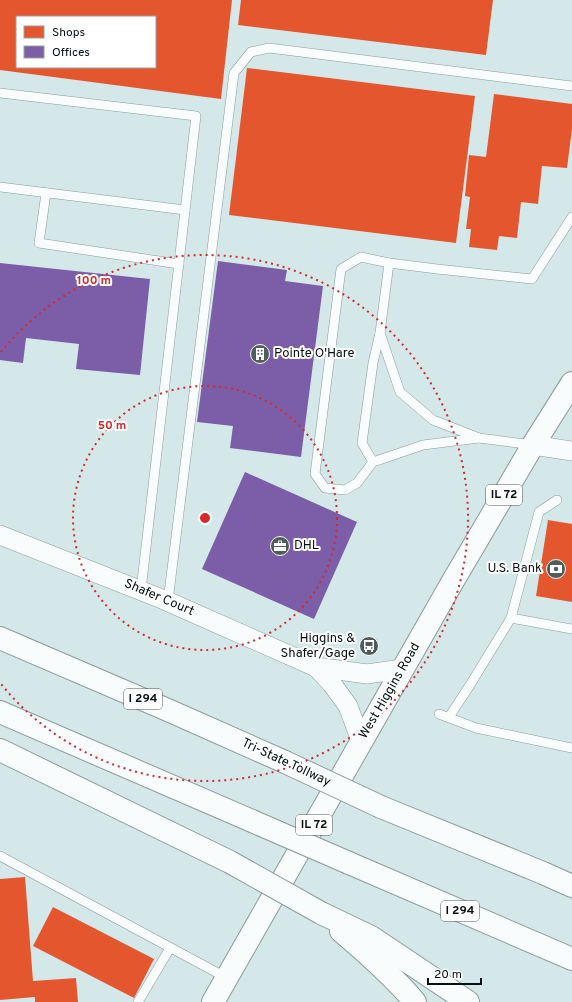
<svg xmlns="http://www.w3.org/2000/svg" width="572" height="1002" font-family="Overpass,sans-serif">
<style>
.shops{fill:#e4572e;fill-rule:evenodd}
.offices{fill:#7b5ea7}
.lines{fill:none;stroke-linecap:round;stroke-linejoin:round}
.lane-casing{stroke:#8b9a9b;stroke-width:10}
.street-casing{stroke:#8b9a9b;stroke-width:20}
.primary-casing{stroke:#8b9a9b;stroke-width:24}
.highway-casing{stroke:#8b9a9b;stroke-width:24}
.lane{stroke:#f9fcfc;stroke-width:9}
.street{stroke:#f9fcfc;stroke-width:19}
.primary{stroke:#f9fcfc;stroke-width:22}
.highway{stroke:#f9fcfc;stroke-width:22}
.highway-bridge-casing{stroke:#8b9a9b;stroke-width:24;stroke-linecap:butt}
.highway-bridge{stroke:#f9fcfc;stroke-width:22}
.ring{fill:none;stroke:#d62828;stroke-width:2;stroke-dasharray:2 4}
.labels{text-anchor:middle;dominant-baseline:central;stroke-width:4;stroke-linejoin:round;paint-order:stroke}
.shield{fill:#fff;stroke:#4f5858;stroke-width:1}
.shield-label{font-size:12px;font-weight:bold;fill:#041010}
.poi-label{font-size:13px;fill:#041010;stroke:#fff;text-anchor:start}
.street-label{font-size:13px;fill:#041010;stroke:#fff}
.centre{fill:#d62828;stroke:#fff;stroke-width:2}
.ring-label{font-size:12px;text-anchor:middle;font-weight:bold;fill:#d62828;stroke:#fff;stroke-width:4;stroke-linejoin:round;paint-order:stroke}
</style>
<rect width="100%" height="100%" fill="#d4e8e9"/>
<!-- shops -->
<g class="shops">
<path d="M0,0H232L221,99L0,70ZM17,17H155V67H17Z"/>
<path d="M241,0H493L486,55L238,25Z"/>
<path d="M247,68L475,96L456,243L229,215Z"/>
<path d="M494,94L572,104V129L567,168L542,166L538,204L521,202L517,238L499,236L497,250L469,247L471,229H466L470,197L465,196L469,155L486,157Z"/>
<path d="M548,520L572,524V602L536,596Z"/>
<path d="M25,877L33,981L76,978L78,1002H35V997L0,1000V879Z"/>
<path d="M53,907L154,959L134,998L33,946Z"/>
</g>
<!-- offices -->
<g class="offices">
<path d="M218,261L287,270L285,281L323,286L301,457L230,448L233,426L197,422Z"/>
<path d="M0,263L150,279L140,375L76,369L79,344L26,338L23,363L0,360Z"/>
<path d="M245,472L357,522L314,619L202,569Z"/>
</g>
<g class="lines">
<defs>
<g id="lane">
<path d="M0,93L196,116L141,590"/>
<path d="M0,187L185,210"/>
<path d="M46,193L39,243L179,264"/>
<path d="M389,263L361,257L341,269L315,474L325,488L345,490L357,483L373,462L423,445L479,438"/>
<path d="M380,333L400,392L433,420L479,438L533,445"/>
<path d="M373,462L362,443L373,363L380,333L389,263L437,269L532,279L572,217"/>
<path d="M168,601L234,73L251,52L269,48L572,86"/>
<path d="M511,618L572,629"/>
<path d="M439,714L476,728L572,748"/>
<path d="M449,717L470,685L511,618L539,512L557,500"/>
<path d="M0,856L227,978"/>
<path d="M138,1002L170,948"/>
</g>
<g id="street">
<path d="M533,445L572,451"/>
<path d="M0,535L162,599L316,667L367,674L402,669"/>
<path d="M316,667L332,684L348,706L361,741"/>
</g>
<path id="primary" d="M213,1002L453,581L533,445L572,383"/>
<g id="highway">
<path d="M0,638L170,711L285,762"/>
<path d="M0,712L252,821"/>
<path d="M0,750L230,862"/>
<path d="M381,807L543,873L572,886"/>
<path d="M349,863L572,959"/>
<path d="M321,913L371,937L468,1002"/>
<path d="M341,931C367,953 393,976 415,1002"/>
</g>
</defs>
<!-- lane casing -->
<use href="#lane" class="lane-casing"/>
<!-- street casing -->
<use href="#street" class="street-casing"/>
<!-- primary casing -->
<use href="#primary" class="primary-casing"/>
<!-- highway casing -->
<use href="#highway" class="highway-casing"/>
<!-- lane -->
<use href="#lane" class="lane"/>
<!-- street -->
<use href="#street" class="street"/>
<!-- primary -->
<use href="#primary" class="primary"/>
<!-- highway -->
<use href="#highway" class="highway"/>
<defs>
<g id="highway-bridge">
<path d="M285,762L381,807"/>
<path d="M252,821L349,863"/>
<path d="M230,862L321,913"/>
</g>
</defs>
<!-- highway-bridge casing -->
<use href="#highway-bridge" class="highway-bridge-casing"/>
<!-- highway-bridge -->
<use href="#highway-bridge" class="highway-bridge"/>
</g>
<!-- distance rings -->
<g class="ring">
<circle cx="205" cy="518" r="132"/>
<path d="M1 352A263 263 0 1 1 1 684"/>
</g>
<!-- icons -->
<defs>
<symbol id="building-disc" viewBox="-11 -11 22 22"><circle r="9.5" fill="#4d5c5c" stroke="#fff"/><path d="M-4-6H4V6H1V3H-1V6H-4ZM-2.5-4.3h1.7v1.8h-1.7ZM.8-4.3h1.7v1.8H.8ZM-2.5-1h1.7V.8h-1.7ZM.8-1h1.7V.8H.8Z" fill="#fff"/></symbol>
<symbol id="office-disc" viewBox="-11 -11 22 22"><circle r="9.5" fill="#4d5c5c" stroke="#fff"/><path d="M-6-3h4V-5.5h4V-3h4V5H-6ZM-1-4.5V-3h2v-1.5ZM-6 0V1H6V0Z" fill="#fff"/></symbol>
<symbol id="bank-disc" viewBox="-11 -11 22 22"><circle r="9.5" fill="#4d5c5c" stroke="#fff"/><path d="M-6-4H6V4H-6ZM0-2.3a2.3 2.3 0 1 0 0 4.6a2.3 2.3 0 1 0 0-4.6Z" fill="#fff"/></symbol>
<symbol id="bus-disc" viewBox="-11 -11 22 22"><circle r="9.5" fill="#4d5c5c" stroke="#fff"/><path d="M-5-6H5V4H4V6H2V4H-2V6H-4V4H-5ZM-3.5-4V0h7V-4ZM-3.5 1.2v1.5H-2V1.2ZM2 1.2v1.5H3.5V1.2Z" fill="#fff"/></symbol>
</defs>
<g fill-rule="evenodd">
<use href="#building-disc" x="249" y="343" width="22" height="22"/>
<use href="#office-disc" x="269" y="535" width="22" height="22"/>
<use href="#bank-disc" x="545" y="558" width="22" height="22"/>
<use href="#bus-disc" x="358" y="635" width="22" height="22"/>
</g>
<g class="labels">
<!-- shield labels -->
<g class="shield">
<rect x="486" y="485" width="36" height="20" rx="3"/>
<rect x="124" y="689" width="38" height="20" rx="3"/>
<rect x="296" y="815" width="36" height="20" rx="3"/>
<rect x="441" y="901" width="38" height="20" rx="3"/>
</g>
<g class="shield-label">
<text x="504" y="495">IL 72</text>
<text x="143" y="699">I 294</text>
<text x="314" y="825">IL 72</text>
<text x="460" y="911">I 294</text>
</g>
<!-- poi labels -->
<g class="poi-label">
<text x="274" y="354">Pointe O'Hare</text>
<text x="294" y="546">DHL</text>
<text x="542" y="569" text-anchor="end">U.S. Bank</text>
<text x="355" y="639" text-anchor="end">Higgins &amp;<tspan x="355" dy="15">Shafer/Gage</tspan></text>
</g>
<!-- street labels -->
<g class="street-label">
<text transform="translate(159 598) rotate(23)">Shafer Court</text>
<text transform="translate(390 691) rotate(-60)">West Higgins Road</text>
<text transform="translate(286 763) rotate(25)">Tri-State Tollway</text>
</g>
</g>
<circle cx="205" cy="518" r="6" class="centre"/>
<g class="ring-label">
<text x="94" y="284">100 m</text>
<text x="112" y="429">50 m</text>
</g>
<!-- legend -->
<rect x="16" y="16" width="140" height="52" fill="#ffffff" stroke="#9b9f9f"/>
<rect x="24" y="26" width="20" height="12" fill="#e4572e" stroke="#9b9f9f"/>
<text x="52" y="36" font-size="12" fill="#041010">Shops</text>
<rect x="24" y="46" width="20" height="12" fill="#7b5ea7" stroke="#9b9f9f"/>
<text x="52" y="56" font-size="12" fill="#041010">Offices</text>
<!-- scale -->
<path d="M428 978v6h53v-6" fill="none" stroke="#041010" stroke-width="2"/>
<text x="434" y="978" font-size="12" fill="#041010" stroke="#ffffff" stroke-width="3" paint-order="stroke">20 m</text>
</svg>
